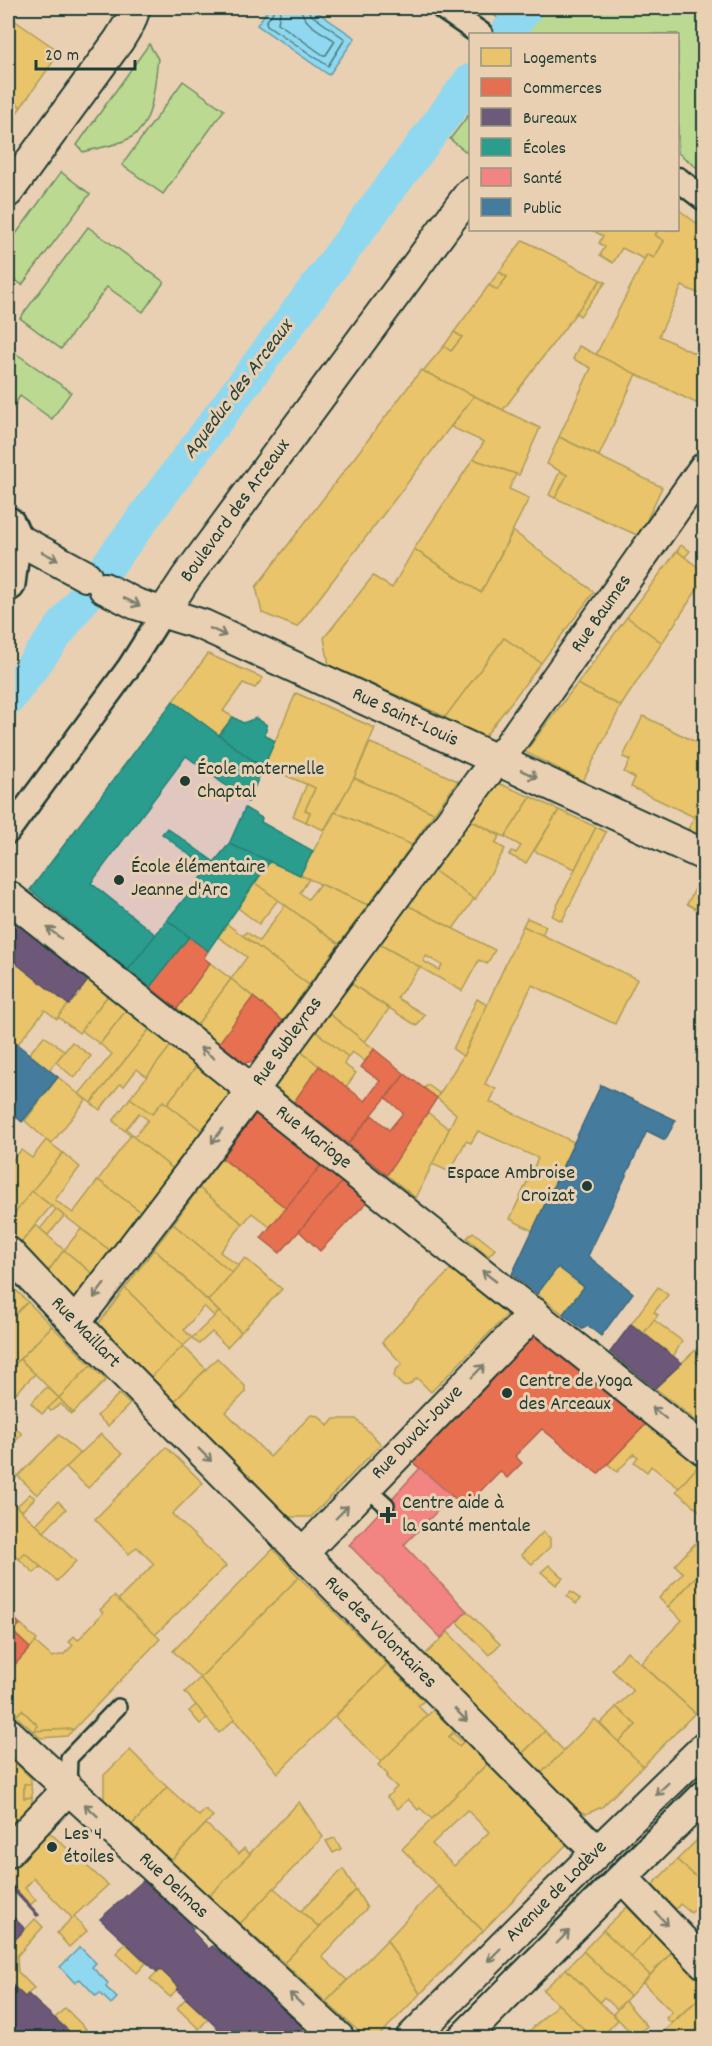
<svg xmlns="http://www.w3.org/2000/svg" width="712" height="2046" font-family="Dekko,sans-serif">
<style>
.built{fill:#e0c7c0}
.green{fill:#bcd991;stroke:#6e8b62;stroke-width:1.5}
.water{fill:#8fd8f0;stroke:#629aa5;stroke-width:1.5}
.homes{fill:#e9c46a;stroke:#ac9c5a;stroke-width:1.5;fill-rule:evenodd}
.shops{fill:#e76f51;stroke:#ab6048;stroke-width:1.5}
.offices{fill:#6d597a;stroke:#565165;stroke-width:1.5}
.schools{fill:#2a9d8f;stroke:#278074;stroke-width:1.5}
.health{fill:#f28482;stroke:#b36f6b;stroke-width:1.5}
.public{fill:#457b9d;stroke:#3a687e;stroke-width:1.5}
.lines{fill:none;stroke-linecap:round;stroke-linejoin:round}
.shore{stroke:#4c7b7f;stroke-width:1.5}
.canal{stroke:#8fd8f0;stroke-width:34}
.service-casing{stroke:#1f3d34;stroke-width:20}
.pedestrian-casing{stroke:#1f3d34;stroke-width:27}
.minor-casing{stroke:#1f3d34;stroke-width:34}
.tertiary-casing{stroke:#1f3d34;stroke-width:38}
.service{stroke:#ead0b2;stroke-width:15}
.pedestrian{stroke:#ead0b2;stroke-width:22}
.minor{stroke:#ead0b2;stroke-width:30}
.tertiary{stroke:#ead0b2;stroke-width:33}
.tram{stroke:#1f3d34;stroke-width:1.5}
.oneway{stroke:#7a7f6d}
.poi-dot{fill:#1f3d34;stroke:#ead0b2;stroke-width:2}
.labels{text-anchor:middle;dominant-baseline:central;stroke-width:6;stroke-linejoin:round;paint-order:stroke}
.street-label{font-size:20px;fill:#1f3d34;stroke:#ead0b2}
.poi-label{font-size:20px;fill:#1f3d34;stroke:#ead0b2;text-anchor:start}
.water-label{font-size:21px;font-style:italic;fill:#25453d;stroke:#ead0b2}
</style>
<rect width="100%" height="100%" fill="#ead0b2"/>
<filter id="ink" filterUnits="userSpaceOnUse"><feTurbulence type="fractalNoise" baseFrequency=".0167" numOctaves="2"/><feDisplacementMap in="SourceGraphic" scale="12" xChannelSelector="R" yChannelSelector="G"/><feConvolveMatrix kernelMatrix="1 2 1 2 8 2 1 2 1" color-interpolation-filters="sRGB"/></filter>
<g filter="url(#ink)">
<!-- built -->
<path class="built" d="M173,701L263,768L230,842L128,970L30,890Z"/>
<!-- green -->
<g class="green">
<path d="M484,8H704V173L678,153V34H520Z"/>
<path d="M149,44L158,59C154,84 155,127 128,139C115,146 97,148 83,152L77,145Z"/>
<path d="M183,81L224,110L163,194L122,165Z"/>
<path d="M470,113V155L450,139Z"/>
<path d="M61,172L90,194L22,285L8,274V245Z"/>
<path d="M88,227L164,282L143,312L107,287L61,349L20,318Z"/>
<path d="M8,348L71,392L52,419L20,396L8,415Z"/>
</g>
<!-- water -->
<g class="water">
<path d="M269,8H311L355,38L329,75L257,25Z"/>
<path d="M80,1947L96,1963L92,1967L108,1983L106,1987L117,1998L111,2004L100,1993L96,1996L80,1979L75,1983L60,1967Z"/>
</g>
<!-- homes -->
<g class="homes">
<path d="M8,16L60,52L21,107L8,97Z"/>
<path d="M8,97L21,107L8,126Z"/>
<path d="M678,209L704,229V296L682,286L659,336L704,358V395L700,405L596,355L647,254L654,258L664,241L655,235L658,230H678Z"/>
<path d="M592,230H658L655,235L664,241L654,258L647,254L644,259L622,248L613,263L600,255L605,247L599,243L603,236Z"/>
<path d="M523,240L601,280L503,410L423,371L444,346L451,351L462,337L454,332L489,285L497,290L507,277L499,272Z"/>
<path d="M499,272L507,277L497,290L489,285Z"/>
<path d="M601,280L606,282L580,316L576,313Z"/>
<path d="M454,332L462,337L451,351L444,346Z"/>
<path d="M579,346L636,374L599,456L559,437L591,368L573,359Z"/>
<path d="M421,370L474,396L297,627L262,613L256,587Z"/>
<path d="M474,396L540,428L519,475L473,459L484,442L451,427Z"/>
<path d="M559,437L662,487L643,528L637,535L555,498L567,475L547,464Z"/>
<path d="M473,459L516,474L509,489L529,498L481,593L414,549Z"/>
<path d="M560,471L567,475L555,498L549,495Z"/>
<path d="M513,531L594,592L541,663L504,638L446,717L329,665L324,638L373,576L392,588L414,549L481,593Z"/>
<path d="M681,545L690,551L685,557L677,551Z"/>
<path d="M677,551L704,572V579L662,643L627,617Z"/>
<path d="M627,617L662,643L621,706L577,684Z"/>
<path d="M504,638L541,663L483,739L443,720Z"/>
<path d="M208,654L263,678L255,688L243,683L223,711L233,717L219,735L173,701Z"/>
<path d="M577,684L621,706L583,781L525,752Z"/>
<path d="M296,693L375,728L354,778L324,830L306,822L310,812L305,810L315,788L264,766Z"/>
<path d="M643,716L704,746V796L694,817L631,787L635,778L624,772L630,760L623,757Z"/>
<path d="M370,743L405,757L458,781L434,813L354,778Z"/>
<path d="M354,778L434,813L412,845L335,812Z"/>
<path d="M498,783L531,797L505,837L470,820Z"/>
<path d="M307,784L315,788L305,810L310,812L306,822L293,816Z"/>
<path d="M704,796V838L688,830Z"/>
<path d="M531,797L559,810L526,863L509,855L512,851L516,853L521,846L505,837Z"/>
<path d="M559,810L596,827L575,869L534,851Z"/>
<path d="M335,812L412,845L368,905L300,875Z"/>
<path d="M470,820L500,836L495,843L505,849L475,900L433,870Z"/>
<path d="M596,827L606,832L562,921L552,916Z"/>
<path d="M270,861L309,879L300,893L308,899L320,884L368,905L339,944L255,883Z"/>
<path d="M433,870L474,899L453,929L407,905Z"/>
<path d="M702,876L704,877V913L687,904Z"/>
<path d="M255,883L278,900L259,924L238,908Z"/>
<path d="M285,905L339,944L309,985L243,936L246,932L259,941Z"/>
<path d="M407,905L495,950L487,964L479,960L462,991L379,944ZM426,956L442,965L439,970L423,961Z"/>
<path d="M527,918L546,926L542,936L523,926Z"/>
<path d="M227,924L309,985L283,1021L231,979L247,957L218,937Z"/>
<path d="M523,926L637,979L615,1024L532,985L485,1084L496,1089L490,1102L574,1142L533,1231L510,1219L538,1158L478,1131L471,1143L466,1141L450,1172L432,1164L456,1114L437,1098L466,1051Z"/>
<path d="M379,944L420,967L397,998L425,1015L417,1026L350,983Z"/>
<path d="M10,959L69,1005L57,1019L45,1010L17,1045L8,1037V963Z"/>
<path d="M210,963L231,979L197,1025L177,1009Z"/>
<path d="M90,978L110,993L79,1033L58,1017Z"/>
<path d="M231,979L253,997L219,1043L197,1025Z"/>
<path d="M350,983L389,1009L365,1042L328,1013Z"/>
<path d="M110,993L128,1008L100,1044L81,1030Z"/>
<path d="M477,999L487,1005L463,1056L453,1049Z"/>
<path d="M128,1008L152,1026L91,1103L79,1094L112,1054L100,1044Z"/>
<path d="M328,1013L374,1049L365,1061L352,1052L348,1057L315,1031Z"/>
<path d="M152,1026L173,1043L147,1077L137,1069L124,1086L120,1084L100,1110L91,1103Z"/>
<path d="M315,1031L348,1057L344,1064L356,1073L346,1087L300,1051Z"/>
<path d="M44,1036L65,1051L49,1070L29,1054Z"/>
<path d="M72,1042L91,1056L74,1078L56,1062Z"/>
<path d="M173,1043L199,1063L167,1104L163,1101L152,1114L130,1098Z"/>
<path d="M300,1051L319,1066L294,1102L274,1086Z"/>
<path d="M199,1063L226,1084L228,1096L202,1131L167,1104Z"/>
<path d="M58,1077L86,1100L51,1144L25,1121Z"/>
<path d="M428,1085L439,1093L437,1098L424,1088Z"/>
<path d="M130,1098L152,1114L163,1101L202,1131L173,1169L113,1121ZM139,1113L148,1120L135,1136L126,1129Z"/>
<path d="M426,1111L449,1129L416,1198L387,1175Z"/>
<path d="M131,1135L173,1169L141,1212L98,1180Z"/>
<path d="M46,1140L63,1153L8,1222V1165L21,1150L32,1158Z"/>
<path d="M63,1153L80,1167L55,1200L73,1213L98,1180L141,1212L112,1252L32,1191Z"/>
<path d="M222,1158L286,1208L270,1227L252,1213L243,1224L199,1188Z"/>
<path d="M199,1188L243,1224L220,1252L239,1266L232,1273L173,1224Z"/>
<path d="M32,1191L51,1206L19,1245L8,1234V1222Z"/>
<path d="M56,1209L64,1216L48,1235L40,1229Z"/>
<path d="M173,1224L232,1273L208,1301L154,1249Z"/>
<path d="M36,1225L64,1250L46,1274L19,1245Z"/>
<path d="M81,1229L112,1252L94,1275L64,1250Z"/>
<path d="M473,1232L495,1249L489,1256L467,1238Z"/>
<path d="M154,1249L219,1312L214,1316L204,1306L184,1330L192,1338L183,1346L125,1288Z"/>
<path d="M64,1250L94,1275L74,1303L46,1274Z"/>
<path d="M245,1258L282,1289L241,1332L208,1301Z"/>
<path d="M453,1267L509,1313L431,1392L417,1378L409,1385L403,1386L394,1377L395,1371L402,1364L382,1342Z"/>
<path d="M558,1267L584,1287L563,1314L537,1294Z"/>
<path d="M8,1282L28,1302L8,1321Z"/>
<path d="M658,1287L668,1295L654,1312L658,1315L644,1333L631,1324Z"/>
<path d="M125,1288L183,1346L149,1379L97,1326Z"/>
<path d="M28,1302L52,1326L8,1371V1321Z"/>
<path d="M219,1312L241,1332L227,1347L212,1332L199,1344L192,1338Z"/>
<path d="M654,1320L682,1341L673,1357L644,1333Z"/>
<path d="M52,1326L91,1365L59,1398L20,1359Z"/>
<path d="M704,1342V1355L696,1362L704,1371V1427L655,1388Z"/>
<path d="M183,1346L206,1369L173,1403L149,1379Z"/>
<path d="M217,1358L245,1386V1393L226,1412L270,1457L311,1415L319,1416L328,1426L334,1419H356L381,1444L311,1517H286L173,1403Z"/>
<path d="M20,1359L35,1374L8,1401V1371Z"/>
<path d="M91,1365L106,1380L73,1413L59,1398Z"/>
<path d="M47,1387L59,1398L42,1414L31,1403Z"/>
<path d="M119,1394L130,1404L108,1426L97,1416Z"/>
<path d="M59,1398L73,1413L71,1414L61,1404L51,1411L48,1408Z"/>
<path d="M8,1421L22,1434L8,1449Z"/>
<path d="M648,1422L700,1464L679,1488L651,1466L647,1472L634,1462L638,1457L634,1454L617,1472L608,1464Z"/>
<path d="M101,1434L122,1454L88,1488L66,1467Z"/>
<path d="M59,1435L80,1454L37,1495L18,1476Z"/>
<path d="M166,1447L203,1483L172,1514L226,1566L155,1635L118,1600L154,1564L137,1547L129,1554L95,1519Z"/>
<path d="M700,1464L704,1468V1515L676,1491Z"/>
<path d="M8,1465L18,1476L8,1485Z"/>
<path d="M30,1494L35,1498L22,1511L16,1507Z"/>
<path d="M8,1499L76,1561L57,1581L25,1553L19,1559L9,1550L15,1543L8,1536Z"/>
<path d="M58,1501L66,1509L44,1532L36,1524Z"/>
<path d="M704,1525V1568L668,1607L659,1598L683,1573L675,1565L702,1536L697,1532Z"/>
<path d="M543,1532L550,1538V1547L532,1564L521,1555Z"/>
<path d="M273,1549L299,1577L200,1678L173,1651Z"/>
<path d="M25,1553L41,1567L34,1573L19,1559Z"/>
<path d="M549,1565L563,1578L556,1585L541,1572Z"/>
<path d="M704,1568V1583L697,1576Z"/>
<path d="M697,1576L704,1583V1704L695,1713L641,1663L682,1620L668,1607Z"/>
<path d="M299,1577L387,1664L278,1773L200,1678Z"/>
<path d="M571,1592L580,1599L576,1604L567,1596Z"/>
<path d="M114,1596L160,1639L74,1729L33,1731L38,1726L22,1710L16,1716L8,1707V1672L35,1642L52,1657L64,1654L73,1645L69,1642L74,1636L78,1640L103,1613L100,1610Z"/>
<path d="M467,1611L500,1644L489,1655L457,1622Z"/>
<path d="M20,1624L37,1640L30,1648L13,1632Z"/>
<path d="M448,1632L545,1731L521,1755L424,1656Z"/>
<path d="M627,1651L695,1713L643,1766L618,1742L636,1725L616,1707L633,1691L612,1670Z"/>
<path d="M387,1664L424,1701L418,1706L428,1716L381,1762L335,1717Z"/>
<path d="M200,1678L235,1719L219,1733L185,1692Z"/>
<path d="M196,1705L207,1718L200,1724L189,1711Z"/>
<path d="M616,1707L636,1725L618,1742L600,1724Z"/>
<path d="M22,1710L38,1726L33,1731L16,1716Z"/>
<path d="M433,1710L454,1731L449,1737L459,1746L464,1741L487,1764L432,1819L420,1808L418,1810L408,1799L398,1809L387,1797L397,1787L386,1777L388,1775L378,1765Z"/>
<path d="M595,1719L643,1766L602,1807L586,1814L577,1810L563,1798L540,1774Z"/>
<path d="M74,1729L67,1736L40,1738L33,1731Z"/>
<path d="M545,1731L564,1751L540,1774L521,1755Z"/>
<path d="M453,1733L463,1742L459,1746L449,1737Z"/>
<path d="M130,1750L167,1787L132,1825L104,1800V1775Z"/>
<path d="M8,1756L31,1778V1784H24V1798L32,1797V1805L8,1830Z"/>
<path d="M487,1764L567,1844L483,1931L402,1849ZM467,1810L489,1832L454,1866L432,1844Z"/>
<path d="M24,1784H31L32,1797L24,1798Z"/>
<path d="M167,1787L199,1816L205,1810L213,1816L171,1861L132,1825Z"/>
<path d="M299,1802L323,1837L240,1924L209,1896Z"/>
<path d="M206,1824L239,1854L244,1848L250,1854L209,1896L171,1861Z"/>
<path d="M49,1832L108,1885L74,1916L87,1931L69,1947L57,1933L72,1918L34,1878L25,1888L36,1900L30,1905L8,1881V1873Z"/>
<path d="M704,1833V1878L701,1881L677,1860Z"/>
<path d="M335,1838L341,1849L333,1853L326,1841Z"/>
<path d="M677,1860L704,1884V1900L691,1913L680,1904L676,1909L652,1885Z"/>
<path d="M343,1869L356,1890L319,1927L301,1911Z"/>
<path d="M438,1886L483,1931L420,1994L387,1940Z"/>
<path d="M274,1888L319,1927L284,1963L240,1924Z"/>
<path d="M356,1890L367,1908L322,1957L347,1980L326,2002L284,1963Z"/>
<path d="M627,1907L653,1933L631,1957L603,1930Z"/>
<path d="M35,1919L43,1927L17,1956L18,1972L34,1988L25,1997L8,1981V1947Z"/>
<path d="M603,1930L650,1975L630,1996L583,1951Z"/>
<path d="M653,1933L672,1952L650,1975L631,1957Z"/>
<path d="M387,1940L420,1994L377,2038H366L326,2002Z"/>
<path d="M126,1943L146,1963L137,1973L116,1953Z"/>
<path d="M583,1951L630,1996L617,2009L604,1997L600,2002L566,1969Z"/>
<path d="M672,1952L704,1985V1994L671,2023L666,2018L672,2012L643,1983Z"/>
<path d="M160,1969L179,1987L170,1997L150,1979Z"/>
<path d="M566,1969L618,2020L600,2038H593L543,1990Z"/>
<path d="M704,1994V2038H696L691,2033L685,2038H671L664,2031Z"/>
<path d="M186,1998L208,2019L199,2029L177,2008Z"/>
<path d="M625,2001L647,2026L635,2037L613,2014Z"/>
<path d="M558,2004L593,2038H522Z"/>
<path d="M65,2008L86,2029L77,2038L55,2018Z"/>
</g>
<!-- shops -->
<g class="shops">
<path d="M189,937L208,951L204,958L210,963L177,1009L150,987Z"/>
<path d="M253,997L283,1021L253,1061L245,1063L219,1043Z"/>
<path d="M374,1049L405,1074L348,1144L294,1102L319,1066L365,1101L380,1081L361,1067Z"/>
<path d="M405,1074L437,1098L387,1175L348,1144L372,1115L389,1130L403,1113L386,1098Z"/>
<path d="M258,1111L323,1163L286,1208L222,1158Z"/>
<path d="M323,1163L344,1180L280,1253L261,1238Z"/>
<path d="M344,1180L369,1200L320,1251L299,1231Z"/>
<path d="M535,1333L648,1422L598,1474L542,1429L515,1456L522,1463L507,1478L500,1471L465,1507L411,1461Z"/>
<path d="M8,1612L20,1624L13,1632L30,1648L8,1672Z"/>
</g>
<!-- offices -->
<g class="offices">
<path d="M9,915L90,978L69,1005L8,957V918Z"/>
<path d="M631,1324L682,1363L655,1388L610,1352Z"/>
<path d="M8,1881L39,1915L37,1916L10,1887L8,1890Z"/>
<path d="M143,1881L187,1920L193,1929L192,1931L209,1949L212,1946L227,1957L304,2028L298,2034L303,2038H235L233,2036L228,2038L177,1990L179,1987L160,1969L157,1972L100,1919Z"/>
<path d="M8,1912L25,1929L8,1947Z"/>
<path d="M8,1981L25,1997L28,1994L76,2038H8Z"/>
</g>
<!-- schools -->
<g class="schools">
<path d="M173,701L263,768L248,802L186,756L91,883L156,935L128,970L30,890Z"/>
<path d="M233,717L243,723L256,718L267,725L265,735L275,741L263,768L219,735Z"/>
<path d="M245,808L262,818L261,822L313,851L300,875L229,844Z"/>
<path d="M167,828L214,862L208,869L162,834Z"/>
<path d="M229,844L270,861L208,951L167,920Z"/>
<path d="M167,920L189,937L150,987L128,970Z"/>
</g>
<!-- health -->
<path class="health" d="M420,1468L452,1496L404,1545L467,1611L441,1638L349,1545Z"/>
<!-- public -->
<g class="public">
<path d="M8,1037L58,1077L22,1122L8,1110Z"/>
<path d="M601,1085L676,1120L665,1140L647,1131L588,1256L633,1293L601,1336L588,1326L582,1329L563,1314L584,1287L558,1267L537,1294L512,1274Z"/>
</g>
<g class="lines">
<!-- shore -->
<g class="shore">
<path d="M273,8V12L266,22L267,25L328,66L345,39L310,14L308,8"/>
<path d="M281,8L278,23L323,55H326L335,41C323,32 302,24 301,8"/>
</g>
<!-- canal -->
<g class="canal">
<path d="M506,34L526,8"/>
<path d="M8,699L470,81"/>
</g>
<defs>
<g id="service">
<path d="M366,1487L386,1505"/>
<path d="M68,1787L69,1758L118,1707"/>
</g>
<g id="pedestrian">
<path d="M443,8L481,34"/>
<path d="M678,179L704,199"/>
<path d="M8,832L129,667L163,613"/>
</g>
<g id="minor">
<path d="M8,192L119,40L130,22L135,8"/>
<path d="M14,537L86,576"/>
<path d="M104,588L136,604L203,625L704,855"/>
<path d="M163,613L186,578L470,193"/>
<path d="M8,896L704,1450"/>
<path d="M8,1252L75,1323L597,1852"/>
<path d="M75,1323L253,1090L480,781L508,747L704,468"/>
<path d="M302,1554L534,1313"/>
<path d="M8,1733L339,2038"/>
<path d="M8,1852L68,1789"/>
<path d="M622,1877L704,1963"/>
<path d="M411,2038L597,1852L704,1748"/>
<path d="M463,2038L622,1877L704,1796"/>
</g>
<path id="tertiary" d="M8,524L14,537L8,584"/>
</defs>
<!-- service casing -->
<use href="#service" class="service-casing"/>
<!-- pedestrian casing -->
<use href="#pedestrian" class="pedestrian-casing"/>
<!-- minor casing -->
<use href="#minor" class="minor-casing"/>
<!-- tertiary casing -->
<use href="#tertiary" class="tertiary-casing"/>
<!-- service -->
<use href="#service" class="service"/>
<!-- pedestrian -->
<use href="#pedestrian" class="pedestrian"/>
<!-- minor -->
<use href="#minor" class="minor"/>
<!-- tertiary -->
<use href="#tertiary" class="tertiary"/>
<!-- tram -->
<path class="tram" d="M440,2038L704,1774"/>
</g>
<!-- one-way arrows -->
<defs><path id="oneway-shaft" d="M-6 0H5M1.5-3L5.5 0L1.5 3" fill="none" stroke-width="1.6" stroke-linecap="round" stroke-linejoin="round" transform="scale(1.5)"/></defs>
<g class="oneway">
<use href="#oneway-shaft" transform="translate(50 556) rotate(27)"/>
<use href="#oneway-shaft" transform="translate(132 602) rotate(25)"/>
<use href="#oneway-shaft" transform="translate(218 632) rotate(25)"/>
<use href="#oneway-shaft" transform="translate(529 774) rotate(25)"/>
<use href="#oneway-shaft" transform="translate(54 933) rotate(-142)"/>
<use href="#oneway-shaft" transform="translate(207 1053) rotate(-142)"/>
<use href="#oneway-shaft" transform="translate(217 1136) rotate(127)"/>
<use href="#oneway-shaft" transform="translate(489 1276) rotate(-142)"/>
<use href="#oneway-shaft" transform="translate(99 1291) rotate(127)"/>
<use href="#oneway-shaft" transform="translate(478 1371) rotate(-46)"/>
<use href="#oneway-shaft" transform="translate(659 1413) rotate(-141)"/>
<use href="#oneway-shaft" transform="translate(205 1455) rotate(45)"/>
<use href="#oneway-shaft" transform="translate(342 1512) rotate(-46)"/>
<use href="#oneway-shaft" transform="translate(461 1715) rotate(45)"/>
<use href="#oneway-shaft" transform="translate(662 1789) rotate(136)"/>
<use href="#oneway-shaft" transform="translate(91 1810) rotate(-137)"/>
<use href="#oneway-shaft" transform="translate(662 1919) rotate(46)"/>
<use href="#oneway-shaft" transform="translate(563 1937) rotate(-46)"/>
<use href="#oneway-shaft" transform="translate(494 1955) rotate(135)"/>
<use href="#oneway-shaft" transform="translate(296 1999) rotate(-137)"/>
</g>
</g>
<!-- markers -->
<g class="poi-dot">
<circle cx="185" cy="781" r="6"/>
<circle cx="119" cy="880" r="6"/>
<circle cx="587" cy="1186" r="6"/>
<circle cx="507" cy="1393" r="6"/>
<path d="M385 1506h6v6h6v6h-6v6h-6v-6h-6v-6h6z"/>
<circle cx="52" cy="1847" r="6"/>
</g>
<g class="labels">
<!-- street labels -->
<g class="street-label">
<text transform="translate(236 511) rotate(-54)">Boulevard des Arceaux</text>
<text transform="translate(602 614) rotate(-55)">Rue Baumes</text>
<text transform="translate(405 718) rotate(25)">Rue Saint-Louis</text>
<text transform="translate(288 1042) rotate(-54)">Rue Subleyras</text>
<text transform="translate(313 1138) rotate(38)">Rue Marioge</text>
<text transform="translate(85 1333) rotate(46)">Rue Maillart</text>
<text transform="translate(418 1433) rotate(-46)">Rue Duval-Jouve</text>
<text transform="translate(380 1633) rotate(45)">Rue des Volontaires</text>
<text transform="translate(173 1886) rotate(43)">Rue Delmas</text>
<text transform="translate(557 1892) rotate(-45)">Avenue de Lodève</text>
</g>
<!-- poi labels -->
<g class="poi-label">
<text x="197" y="770">École maternelle<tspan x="197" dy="23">Chaptal</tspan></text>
<text x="131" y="868">École élémentaire<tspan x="131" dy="23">Jeanne d'Arc</tspan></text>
<text x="575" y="1174" text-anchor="end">Espace Ambroise<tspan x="575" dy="23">Croizat</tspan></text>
<text x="519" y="1382">Centre de Yoga<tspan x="519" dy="23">des Arceaux</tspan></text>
<text x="402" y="1504">Centre aide à<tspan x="402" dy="23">la santé mentale</tspan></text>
<text x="64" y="1835">Les 4<tspan x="64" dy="23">étoiles</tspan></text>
</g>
<!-- water labels -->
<g class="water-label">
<text transform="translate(239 390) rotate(-53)">Aqueduc des Arceaux</text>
</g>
</g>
<!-- margin -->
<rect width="712" height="2046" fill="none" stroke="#ead0b2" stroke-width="30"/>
<rect x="15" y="15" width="682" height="2016" fill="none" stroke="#1f3d34" stroke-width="2" filter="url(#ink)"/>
<!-- legend -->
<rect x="469" y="33" width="210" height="198" fill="#ead0b2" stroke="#999580" stroke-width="1.5"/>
<rect x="481" y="48" width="30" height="18" fill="#e9c46a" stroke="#999580" stroke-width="1.5"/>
<text x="523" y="63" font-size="18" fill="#1f3d34">Logements</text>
<rect x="481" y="78" width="30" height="18" fill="#e76f51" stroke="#999580" stroke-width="1.5"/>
<text x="523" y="93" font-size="18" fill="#1f3d34">Commerces</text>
<rect x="481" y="108" width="30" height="18" fill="#6d597a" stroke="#999580" stroke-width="1.5"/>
<text x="523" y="123" font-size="18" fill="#1f3d34">Bureaux</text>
<rect x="481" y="138" width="30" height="18" fill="#2a9d8f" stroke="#999580" stroke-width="1.5"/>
<text x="523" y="153" font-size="18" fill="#1f3d34">Écoles</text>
<rect x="481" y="168" width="30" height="18" fill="#f28482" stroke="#999580" stroke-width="1.5"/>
<text x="523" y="183" font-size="18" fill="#1f3d34">Santé</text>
<rect x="481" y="198" width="30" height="18" fill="#457b9d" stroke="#999580" stroke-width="1.5"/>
<text x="523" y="213" font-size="18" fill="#1f3d34">Public</text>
<!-- scale -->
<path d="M36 60v9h99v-9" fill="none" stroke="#1f3d34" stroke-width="3"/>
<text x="45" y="60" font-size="18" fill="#1f3d34" stroke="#ead0b2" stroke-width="4.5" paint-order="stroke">20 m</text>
</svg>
